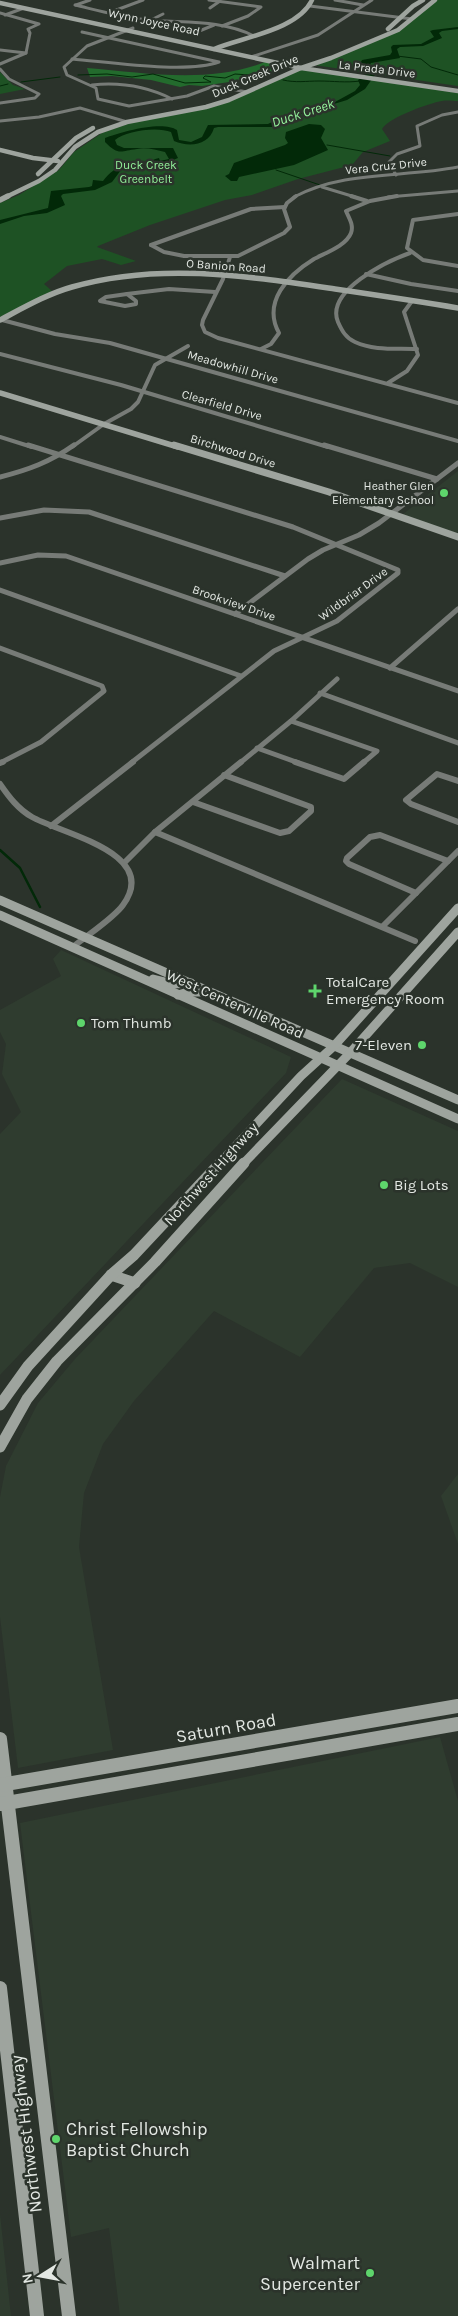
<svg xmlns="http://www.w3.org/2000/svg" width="458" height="2316" font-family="Karla,sans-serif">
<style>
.built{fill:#2f3c2f}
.green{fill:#1e5224}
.forest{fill:#236b2d}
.water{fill:#022908}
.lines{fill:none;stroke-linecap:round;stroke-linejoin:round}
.stream-far1{stroke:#022908;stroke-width:1}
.stream{stroke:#022908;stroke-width:2.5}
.street-far3{stroke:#777b77;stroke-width:3}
.street-far2{stroke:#777b77;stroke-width:4}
.street-far1{stroke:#777b77;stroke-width:5}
.street{stroke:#777b77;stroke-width:6}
.secondary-far5{stroke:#9ea49e;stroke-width:4.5}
.secondary-far4{stroke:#9ea49e;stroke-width:5.5}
.secondary-far3{stroke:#9ea49e;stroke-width:7}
.secondary-far2{stroke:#9ea49e;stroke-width:9}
.secondary-far1{stroke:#9ea49e;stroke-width:11}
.secondary{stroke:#9ea49e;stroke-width:14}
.poi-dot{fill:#5ed56c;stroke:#2b332b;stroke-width:2}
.labels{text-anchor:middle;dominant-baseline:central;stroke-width:5;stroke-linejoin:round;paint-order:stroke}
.far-street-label{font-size:12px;fill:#e3e8e3;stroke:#2b332b}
.far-park-label{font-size:12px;fill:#93f29a;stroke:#2b332b}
.far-poi-label{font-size:12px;fill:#e3e8e3;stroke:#2b332b;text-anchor:end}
.far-water-label{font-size:14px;font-style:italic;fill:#97f69e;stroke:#2b332b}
.poi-label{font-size:15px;fill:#e3e8e3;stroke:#2b332b;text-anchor:start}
.street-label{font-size:15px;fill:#e3e8e3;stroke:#2b332b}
.near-street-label{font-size:18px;fill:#e3e8e3;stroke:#2b332b}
.near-poi-label{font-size:18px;fill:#e3e8e3;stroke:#2b332b;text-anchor:start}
</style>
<rect width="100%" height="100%" fill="#2b332b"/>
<!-- built -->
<g class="built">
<path d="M458,471V534L402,515Z"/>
<path d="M61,950L291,1057L286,1073L0,1375V1134L21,1112L2,1074L6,1044L0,1032V1010L61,976L53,959Z"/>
<path d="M342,1079L458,1131V1287L410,1263L374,1268L300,1357L214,1311L134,1401L103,1444L84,1493L79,1547L113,1750L18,1768L0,1617V1497L6,1466L38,1403L75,1359Z"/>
<path d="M458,1474V1544L441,1496Z"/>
<path d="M440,1737L458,1801V2316H120L109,2228L71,2237L20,1823Z"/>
<path d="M0,2214L11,2316H0Z"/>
</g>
<!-- green -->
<g class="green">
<path d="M437,0H458V86L314,65L386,36Z"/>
<path d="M301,69L458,93V101C453,101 447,100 442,101C429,103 388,118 382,129L390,141L363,152L352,165L298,179L252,195L225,200L150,225L98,246L97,247L136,261L121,265L102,259L67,266L44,284L52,291L0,317V203L19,195L59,170L74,152L102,133L136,121L204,109Z"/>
<path d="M0,72L13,85L25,89L0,94Z"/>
</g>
<!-- forest -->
<path class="forest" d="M265,62L286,67L247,84L236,81L202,86L189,85L180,87L151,80L112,76L90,77L87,68C146,73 209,84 265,62Z"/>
<!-- water -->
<g class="water">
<path d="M458,27V29L442,31L439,33L442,38L423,46L400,47L397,49L400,58L371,63L369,66L377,72L365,89L347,100L301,114L276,127H218L214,128C209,145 190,148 174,141L171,132C157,126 125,131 115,140L117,145L124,148H173L178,158L166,163L121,170L112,182L95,190L63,194L61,196L65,205L47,213L24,216L0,224V220L48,208L51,191L89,187L92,186L93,180L103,181C118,162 124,168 144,163C150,162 154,159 159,158L160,161L169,159L165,152C156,150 146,147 137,149C120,151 119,156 105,142V138C120,132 163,120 177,130L179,140L191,142L202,137L208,125L268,124L284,116L335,102L355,91L360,85L358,80L369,72L360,64L362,60L390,55L392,52L391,47L393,45L421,44L434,37L430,31L433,30Z"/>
<path d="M309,124L321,125L325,129L321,138L328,150L294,165L239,177L237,181H231L225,176L229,174L234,163L285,145L288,143L285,138L286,132Z"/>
</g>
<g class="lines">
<!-- stream-far1 -->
<g class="stream-far1">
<path d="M397,56L421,59L431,67L458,75"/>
<path d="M78,75L107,74L132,77L153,74L185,83L211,82L203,78L205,76L225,78L235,74L263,76"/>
<path d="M283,80C296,83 306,81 319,81C333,81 346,83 360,81"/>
<path d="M21,82L60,77"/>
<path d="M0,86L8,84"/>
<path d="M327,145L390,156"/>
<path d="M276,170L320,185"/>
</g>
<!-- stream -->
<path class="stream" d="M0,850L20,868L40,907"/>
<!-- street-far3 -->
<g class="street-far3">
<path d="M209,0L261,7L248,16L222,26"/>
<path d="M335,0L363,5"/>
<path d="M75,5C96,10 118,16 140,19C178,24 218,18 254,36"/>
<path d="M76,5L90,0"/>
<path d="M310,6L412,19"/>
<path d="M210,8L220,1"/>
<path d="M111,12L143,0"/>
<path d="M0,13L39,24L28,29L30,33L26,53L0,64"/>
<path d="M5,15L24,8"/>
<path d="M151,20L163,14"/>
<path d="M133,28L87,46L64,67L67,75L96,88L98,99L129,106L187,96L214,86L247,92"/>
<path d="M197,32L214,25"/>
<path d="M0,50L26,53"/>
<path d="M251,57L318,35L372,0"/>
<path d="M72,59C109,62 186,74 219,62L82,32"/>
<path d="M0,69L9,79L39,94L35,98L0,103"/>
<path d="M92,85C120,82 146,86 172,99"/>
<path d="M0,121L39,117L80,108L127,122"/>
<path d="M396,175L389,162L397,154L420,146L417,126L442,115L458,112"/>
<path d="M322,187L355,197"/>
<path d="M294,197C344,170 403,178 458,167"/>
<path d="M388,197L458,191"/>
</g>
<!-- street-far2 -->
<g class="street-far2">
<path d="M351,196L367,201"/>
<path d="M458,214L413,220L407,248L423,260L458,266"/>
<path d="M151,245L164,252L184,256H238L284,233L290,227L284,209L287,203L296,196"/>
<path d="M151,245L251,209L285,207"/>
<path d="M410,253C387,261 325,291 338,322C342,331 346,338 355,342C374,351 397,348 417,349"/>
<path d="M230,257L223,279L203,320L202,325L205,332L218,338L458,403"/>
<path d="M366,274L411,284L458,291"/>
<path d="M127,294L136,301V304L125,306L100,301L106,297Z"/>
<path d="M127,294L169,289L215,292"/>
<path d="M2,320L55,334L110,343L458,441"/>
<path d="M261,349L271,344L279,333C262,302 288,275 314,259C325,253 346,246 351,233C354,225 349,218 346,211L370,201L397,196"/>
<path d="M0,354L121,385L328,447"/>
<path d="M388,383L407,371L418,355L404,312L412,301"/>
<path d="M0,437L32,447"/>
<path d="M72,447L104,424L131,409L138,402L155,365L188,346"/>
</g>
<!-- street-far1 -->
<g class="street-far1">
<path d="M28,445L293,527L398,570V573L337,621L274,651L131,763"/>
<path d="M324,445L437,479"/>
<path d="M0,477C28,470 50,462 74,445"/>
<path d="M0,518L44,510L89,512L285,576"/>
<path d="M0,563L38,555L66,556L458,691"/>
<path d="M0,590L241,676"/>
<path d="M235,614L308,559L323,550L359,535L379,523L458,463"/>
<path d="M0,648L102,686L104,691L41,742L0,763"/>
<path d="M390,668L458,609"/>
<path d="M320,693L458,743"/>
<path d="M291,721L377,751L363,763"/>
<path d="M257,748L299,763"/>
<path d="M240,763L291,721L337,679"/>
</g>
<!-- street -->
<g class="street">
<path d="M295,762L344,779L364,762"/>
<path d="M0,763L3,762"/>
<path d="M458,781L437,774L406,800L411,804L458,822"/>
<path d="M0,784C9,797 18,809 32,817C62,834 161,853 123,905C114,918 86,936 73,947"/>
<path d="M193,802L280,833L289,831L311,811V807L224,775"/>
<path d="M51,826L133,762"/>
<path d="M155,832L415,941"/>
<path d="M125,862L155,832L241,762"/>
<path d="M416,893L349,864L346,861L347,858L370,837L380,835L448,861"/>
<path d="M383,926L458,851"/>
</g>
<!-- secondary-far5 -->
<g class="secondary-far5">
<path d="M0,3L301,68L458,91"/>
<path d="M388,29L413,6L423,0"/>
<path d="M214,49C243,37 298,30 312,0"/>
<path d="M0,150L33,158L58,161"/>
<path d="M38,174L76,138L93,128"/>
<path d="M6,197L39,181L55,170L75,147L98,132L127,122L206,107L229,100L301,68L331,58L398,30L435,0"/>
</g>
<!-- secondary-far4 -->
<g class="secondary-far4">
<path d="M0,200L8,196"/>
<path d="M0,320C23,308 47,294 72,287C159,262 247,276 335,289C376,295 417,301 458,308"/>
<path d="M0,393L178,447"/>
</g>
<!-- secondary-far3 -->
<path class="secondary-far3" d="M174,445L329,492L458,537"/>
<!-- secondary-far2 -->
<g class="secondary-far2">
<path d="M0,900L458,1100"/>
<path d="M0,915L458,1119"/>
<path d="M153,979L173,984L191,983"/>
<path d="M178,995L188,992H210"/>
<path d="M219,1164L301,1076L334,1046L458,908"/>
<path d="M243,1164L350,1053L458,932"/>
</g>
<!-- secondary-far1 -->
<g class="secondary-far1">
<path d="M111,1275L135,1283"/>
<path d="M0,1405L28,1366L111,1275L134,1255L220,1163"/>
<path d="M0,1447L27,1399L57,1361L155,1262L244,1163"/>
</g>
<!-- secondary -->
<g class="secondary">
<path d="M0,1739L69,2316"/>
<path d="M0,1785L458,1706"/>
<path d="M1,1804L458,1724"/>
<path d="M0,1988L37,2316"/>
</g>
</g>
<!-- markers -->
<g class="poi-dot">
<circle cx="444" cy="493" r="5"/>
<path d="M312.5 983.5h5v5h5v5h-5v5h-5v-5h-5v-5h5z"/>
<circle cx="81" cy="1023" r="5"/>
<circle cx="422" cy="1045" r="5"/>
<circle cx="384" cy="1185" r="5"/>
<circle cx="56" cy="2139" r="5"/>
<circle cx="370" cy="2273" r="5"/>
</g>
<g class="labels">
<!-- far-street labels -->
<g class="far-street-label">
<text transform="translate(154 22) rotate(12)">Wynn Joyce Road</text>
<text transform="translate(377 69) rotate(7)">La Prada Drive</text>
<text transform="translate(255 76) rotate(-23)">Duck Creek Drive</text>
<text transform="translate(386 166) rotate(-6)">Vera Cruz Drive</text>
<text transform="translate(226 266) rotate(4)">O Banion Road</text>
<text transform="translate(233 367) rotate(16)">Meadowhill Drive</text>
<text transform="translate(222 405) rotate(16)">Clearfield Drive</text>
<text transform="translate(233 451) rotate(17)">Birchwood Drive</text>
<text transform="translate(353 594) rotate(-36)">Wildbriar Drive</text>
<text transform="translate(234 603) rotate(19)">Brookview Drive</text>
</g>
<!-- far-park labels -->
<g class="far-park-label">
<text x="146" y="165">Duck Creek<tspan x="146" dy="14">Greenbelt</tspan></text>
</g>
<!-- far-poi labels -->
<g class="far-poi-label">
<text x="434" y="486">Heather Glen<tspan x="434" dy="14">Elementary School</tspan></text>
</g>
<!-- far-water labels -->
<g class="far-water-label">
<text transform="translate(303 113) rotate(-18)">Duck Creek</text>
</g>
<!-- poi labels -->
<g class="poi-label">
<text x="326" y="982">TotalCare<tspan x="326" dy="17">Emergency Room</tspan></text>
<text x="91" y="1023">Tom Thumb</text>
<text x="412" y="1045" text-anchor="end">7-Eleven</text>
<text x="394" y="1185">Big Lots</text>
</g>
<!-- street labels -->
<g class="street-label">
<text transform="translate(235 1004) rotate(24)">West Centerville Road</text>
<text transform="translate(211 1174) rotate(-48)">Northwest Highway</text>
</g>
<!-- near-street labels -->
<g class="near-street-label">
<text transform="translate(226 1728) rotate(-10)">Saturn Road</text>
<text transform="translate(26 2134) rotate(-97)">Northwest Highway</text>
</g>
<!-- near-poi labels -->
<g class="near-poi-label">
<text x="66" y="2129">Christ Fellowship<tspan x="66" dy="21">Baptist Church</tspan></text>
<text x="360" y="2263" text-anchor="end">Walmart<tspan x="360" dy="21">Supercenter</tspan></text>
</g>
</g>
<!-- north arrow -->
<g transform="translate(40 2276) rotate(259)" stroke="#2b332b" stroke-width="4" paint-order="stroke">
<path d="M0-4L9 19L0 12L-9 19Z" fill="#e3e8e3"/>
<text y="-8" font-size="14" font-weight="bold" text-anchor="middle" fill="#e3e8e3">N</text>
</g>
</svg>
